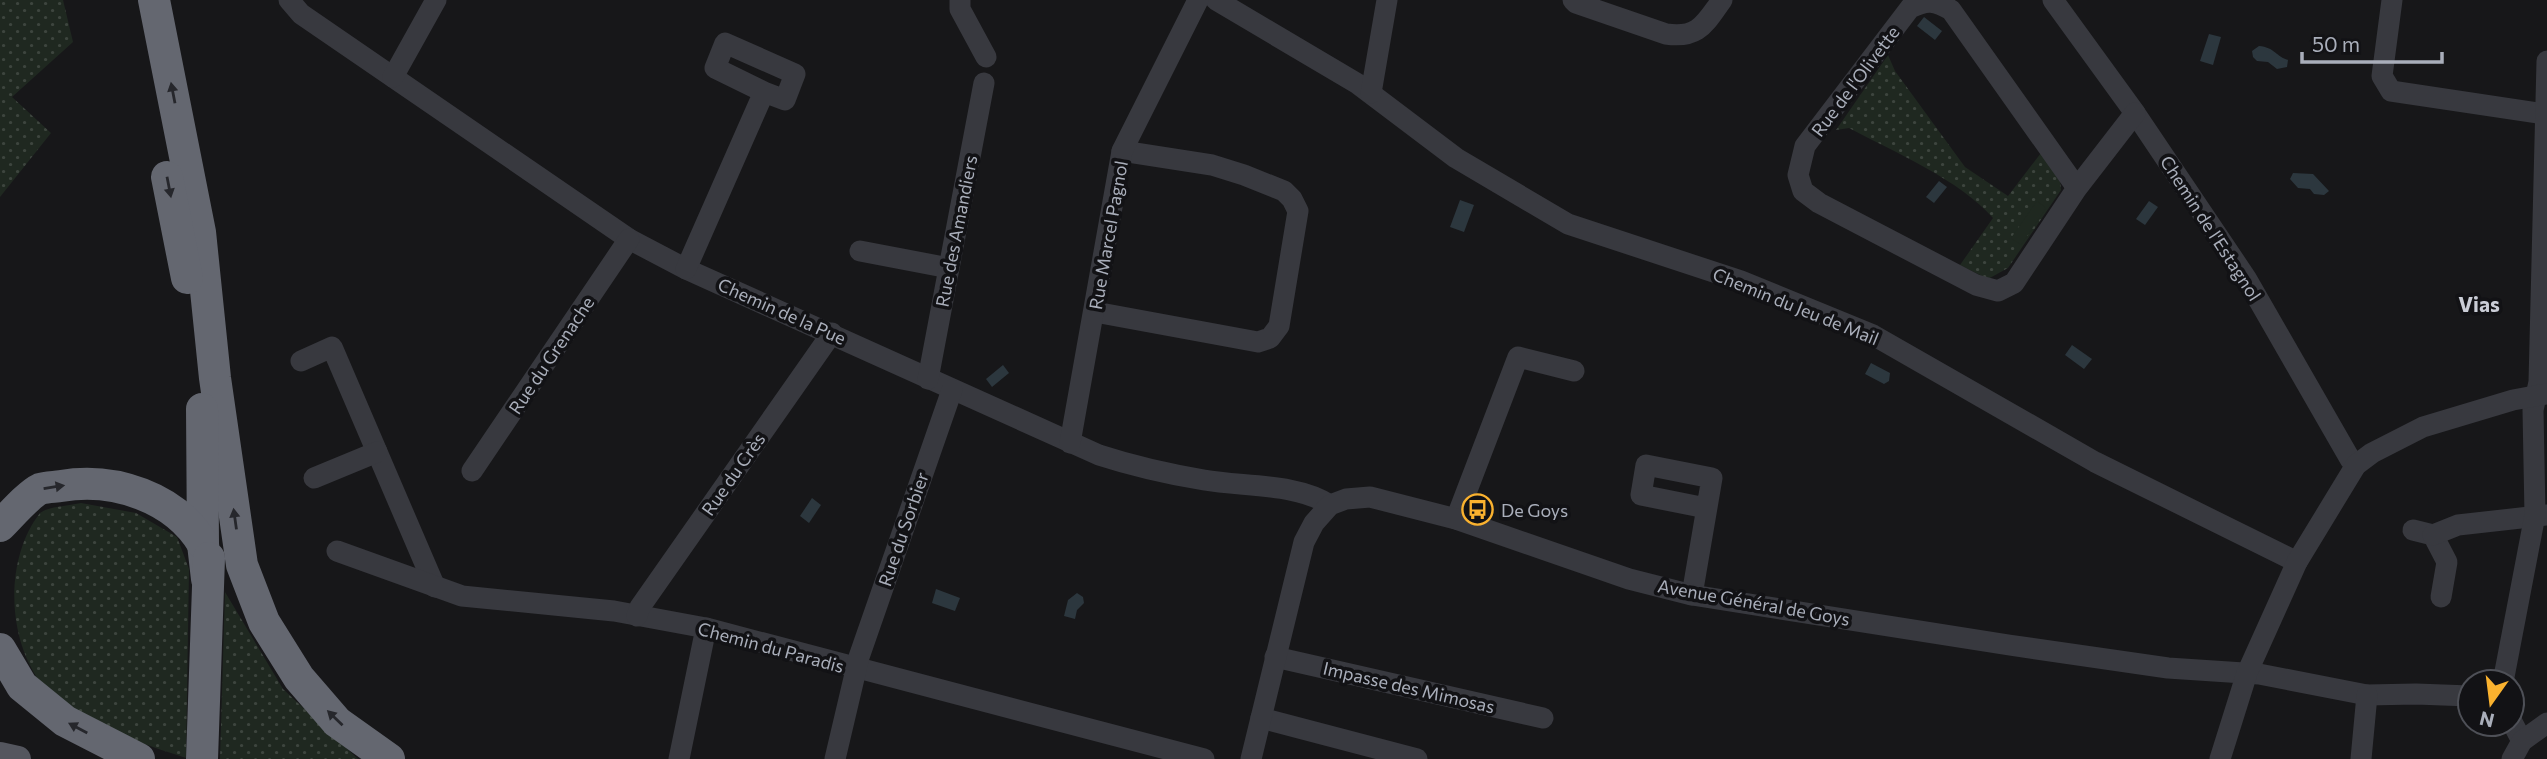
<svg xmlns="http://www.w3.org/2000/svg" width="2547" height="759" font-family="Commissioner,sans-serif">
<style>
.grass{fill:url(#grass-dots)}
.pitch{fill:#1f2820}
.water{fill:#2c373e}
.lines{fill:none;stroke-linecap:round;stroke-linejoin:round}
.minor{stroke:#38393f;stroke-width:21}
.major{stroke:#54565e;stroke-width:26}
.highway{stroke:#646770;stroke-width:32}
.oneway{fill:#26272c}
.labels{text-anchor:middle;dominant-baseline:central;stroke-width:7;stroke-linejoin:round;paint-order:stroke}
.street-label{font-size:18px;fill:#a9aeba;stroke:#121215}
.poi-label{font-size:18px;fill:#a9aeba;stroke:#121215;text-anchor:start}
.quarter-label{font-size:21px;font-weight:bold;fill:#cacdd6;stroke:#121215}
</style>
<defs>
<pattern id="grass-dots" width="8" height="8" patternUnits="userSpaceOnUse" patternTransform="scale(1.75)"><rect width="8" height="8" fill="#1f2820"/><path d="M2 2h.1M6 6h.1" fill="none" stroke="#3d453e" stroke-width="1.8" stroke-linecap="round"/></pattern>
</defs>
<rect width="100%" height="100%" fill="#171719"/>
<!-- grass -->
<g class="grass">
<path d="M0,0H63L73,42L12,97L51,133L0,197Z"/>
<path d="M1888,55L1895,71L1965,167L2008,196L2041,153L2060,180L2061,190L2008,268L1988,279L1960,265L1993,218C1960,180 1894,152 1849,128L1836,130Z"/>
<path d="M81,503L136,513L177,537L189,569L186,758C152,747 119,736 87,719C79,715 70,712 63,706C6,663 0,564 40,513C49,506 69,506 81,503Z"/>
<path d="M225,592L283,689L358,759H220Z"/>
</g>
<!-- pitch -->
<path class="pitch" d="M2037,201L2046,208L2021,245L2011,238Z"/>
<!-- water -->
<g class="water">
<path d="M1924,17L1942,31L1935,40L1917,26Z"/>
<path d="M2209,34L2221,37L2213,65L2200,61Z"/>
<path d="M2259,46C2274,47 2277,57 2288,60L2287,67L2277,69L2268,62L2257,61L2253,57L2252,51Z"/>
<path d="M2293,173L2313,174L2329,191L2324,195L2314,194L2310,189L2298,188L2290,179Z"/>
<path d="M1939,181L1947,187L1934,203L1926,197Z"/>
<path d="M1460,200L1474,205L1464,232L1450,227Z"/>
<path d="M2149,201L2158,207L2145,225L2136,219Z"/>
<path d="M2072,345L2092,359L2084,369L2065,355Z"/>
<path d="M1871,363L1890,373L1889,381L1884,384L1865,374Z"/>
<path d="M1003,365L1009,373L992,387L986,379Z"/>
<path d="M812,498L821,505L809,523L800,516Z"/>
<path d="M936,589L960,598L955,611L932,603Z"/>
<path d="M1077,593L1083,597L1084,603L1077,610L1075,619L1064,616L1068,600Z"/>
</g>
<g class="lines">
<!-- minor -->
<g class="minor">
<path d="M289,0L301,14L629,239L686,269L1099,455C1133,466 1168,474 1204,480C1243,487 1297,483 1330,505"/>
<path d="M960,0V9L986,57"/>
<path d="M1216,0L1358,84L1456,158L1568,224L1741,281L1873,335L2095,462L2297,562"/>
<path d="M1573,0L1576,3L1666,34C1699,39 1705,23 1722,0"/>
<path d="M2053,0L2135,113L2246,278L2350,459L2356,465"/>
<path d="M2392,0L2382,76L2391,91L2544,114"/>
<path d="M393,77L436,0"/>
<path d="M1371,93L1387,0"/>
<path d="M2077,188L1951,10C1934,0 1927,0 1910,8L1805,146L1798,175L1803,191L1819,203L1976,285L1998,291L2014,283L2077,188L2135,113"/>
<path d="M860,251L949,268"/>
<path d="M686,269L764,92L785,100L795,74L725,43L715,68L764,92"/>
<path d="M1095,312L1258,342L1270,338L1279,326L1298,211L1292,199L1284,191L1244,175L1212,165L1122,151"/>
<path d="M301,361L332,347L435,587"/>
<path d="M928,379L984,83"/>
<path d="M1070,443L1122,151L1198,0"/>
<path d="M472,471L629,239"/>
<path d="M314,478L377,452"/>
<path d="M1456,519L1518,357L1574,371"/>
<path d="M2413,530L2433,535L2447,562L2441,597"/>
<path d="M2433,535L2458,525L2547,515"/>
<path d="M337,551L462,596L614,611L706,628L1204,759"/>
<path d="M1692,595L1712,478L1646,465L1641,495L1706,508"/>
<path d="M637,616L640,607L832,333"/>
<path d="M1275,657L1543,718"/>
<path d="M2503,682L2535,515L2533,410L2539,382L2547,61"/>
<path d="M1261,718L1417,759"/>
<path d="M2512,722L2522,741"/>
<path d="M679,759L706,628"/>
<path d="M835,759L859,657L952,390"/>
<path d="M1251,759L1304,542L1314,523L1330,505L1346,499L1370,497L1456,519L1629,579L1692,595L2009,645L2168,668L2259,674L2367,695L2416,694L2470,696"/>
<path d="M2220,759L2247,673L2297,562L2356,465L2372,453L2423,427L2513,400L2546,394"/>
<path d="M2361,759L2367,695"/>
<path d="M2512,759L2522,741L2547,723"/>
</g>
<!-- major -->
<path class="major" d="M0,755L18,759"/>
<!-- highway -->
<g class="highway">
<path d="M154,0L200,232L215,378L242,565L264,622L299,678L337,722L389,759"/>
<path d="M167,177L187,278"/>
<path d="M202,409L203,544L207,579"/>
<path d="M0,526C9,517 29,494 40,489C46,487 55,487 61,486C114,477 175,497 203,544"/>
<path d="M0,649L22,686L65,721L139,759"/>
<path d="M202,759L209,558"/>
</g>
</g>
<!-- one-way arrows -->
<defs><path id="oneway-solid" d="M-6-.8H1V-3.2L6.5 0L1 3.2V.8H-6Z" transform="scale(1.75)"/></defs>
<g class="oneway">
<use href="#oneway-solid" transform="translate(173 93) rotate(-101)"/>
<use href="#oneway-solid" transform="translate(169 187) rotate(79)"/>
<use href="#oneway-solid" transform="translate(54 487) rotate(-9)"/>
<use href="#oneway-solid" transform="translate(235 519) rotate(-98)"/>
<use href="#oneway-solid" transform="translate(335 718) rotate(-136)"/>
<use href="#oneway-solid" transform="translate(78 728) rotate(-152)"/>
</g>
<!-- icons -->
<defs>
<symbol id="bus-ring" viewBox="-11 -11 22 22"><circle r="9.5" fill="#121215" stroke="#fab22f" stroke-width="1.5"/><path d="M-5-6H5V4H4V6H2V4H-2V6H-4V4H-5ZM-3.5-4V0h7V-4ZM-3.5 1.2v1.5H-2V1.2ZM2 1.2v1.5H3.5V1.2Z" fill="#fab22f"/></symbol>
</defs>
<g fill-rule="evenodd">
<use href="#bus-ring" x="1460" y="492" width="35" height="35"/>
</g>
<g class="labels">
<!-- street labels -->
<g class="street-label">
<text transform="translate(1855 81) rotate(-53)">Rue de l'Olivette</text>
<text transform="translate(2211 228) rotate(57)">Chemin de l'Estagnol</text>
<text transform="translate(956 231) rotate(-79)">Rue des Amandiers</text>
<text transform="translate(1108 235) rotate(-80)">Rue Marcel Pagnol</text>
<text transform="translate(1796 306) rotate(22)">Chemin du Jeu de Mail</text>
<text transform="translate(782 311) rotate(24)">Chemin de la Pue</text>
<text transform="translate(551 355) rotate(-56)">Rue du Grenache</text>
<text transform="translate(733 474) rotate(-55)">Rue du Crès</text>
<text transform="translate(903 529) rotate(-71)">Rue du Sorbier</text>
<text transform="translate(1754 602) rotate(10)">Avenue Général de Goys</text>
<text transform="translate(771 647) rotate(15)">Chemin du Paradis</text>
<text transform="translate(1409 687) rotate(13)">Impasse des Mimosas</text>
</g>
<!-- poi labels -->
<g class="poi-label">
<text x="1501" y="510">De Goys</text>
</g>
<!-- quarter labels -->
<g class="quarter-label">
<text x="2479" y="303">Vias</text>
</g>
</g>
<!-- north arrow -->
<g transform="translate(2491 703) rotate(194)"><circle r="33" fill="#121215" stroke="#4e5057" stroke-width="2"/>
<path d="M0-5L12 26L0 18L-12 26Z" fill="#fab22f"/>
<text y="-10" font-size="19" font-weight="bold" text-anchor="middle" fill="#a9aeba">N</text>
</g>
<!-- scale -->
<path d="M2302 52v10h140v-10" fill="none" stroke="#a9aeba" stroke-width="3.5"/>
<text x="2312" y="52" font-size="21" fill="#a9aeba" stroke="#121215" stroke-width="5" paint-order="stroke">50 m</text>
</svg>
